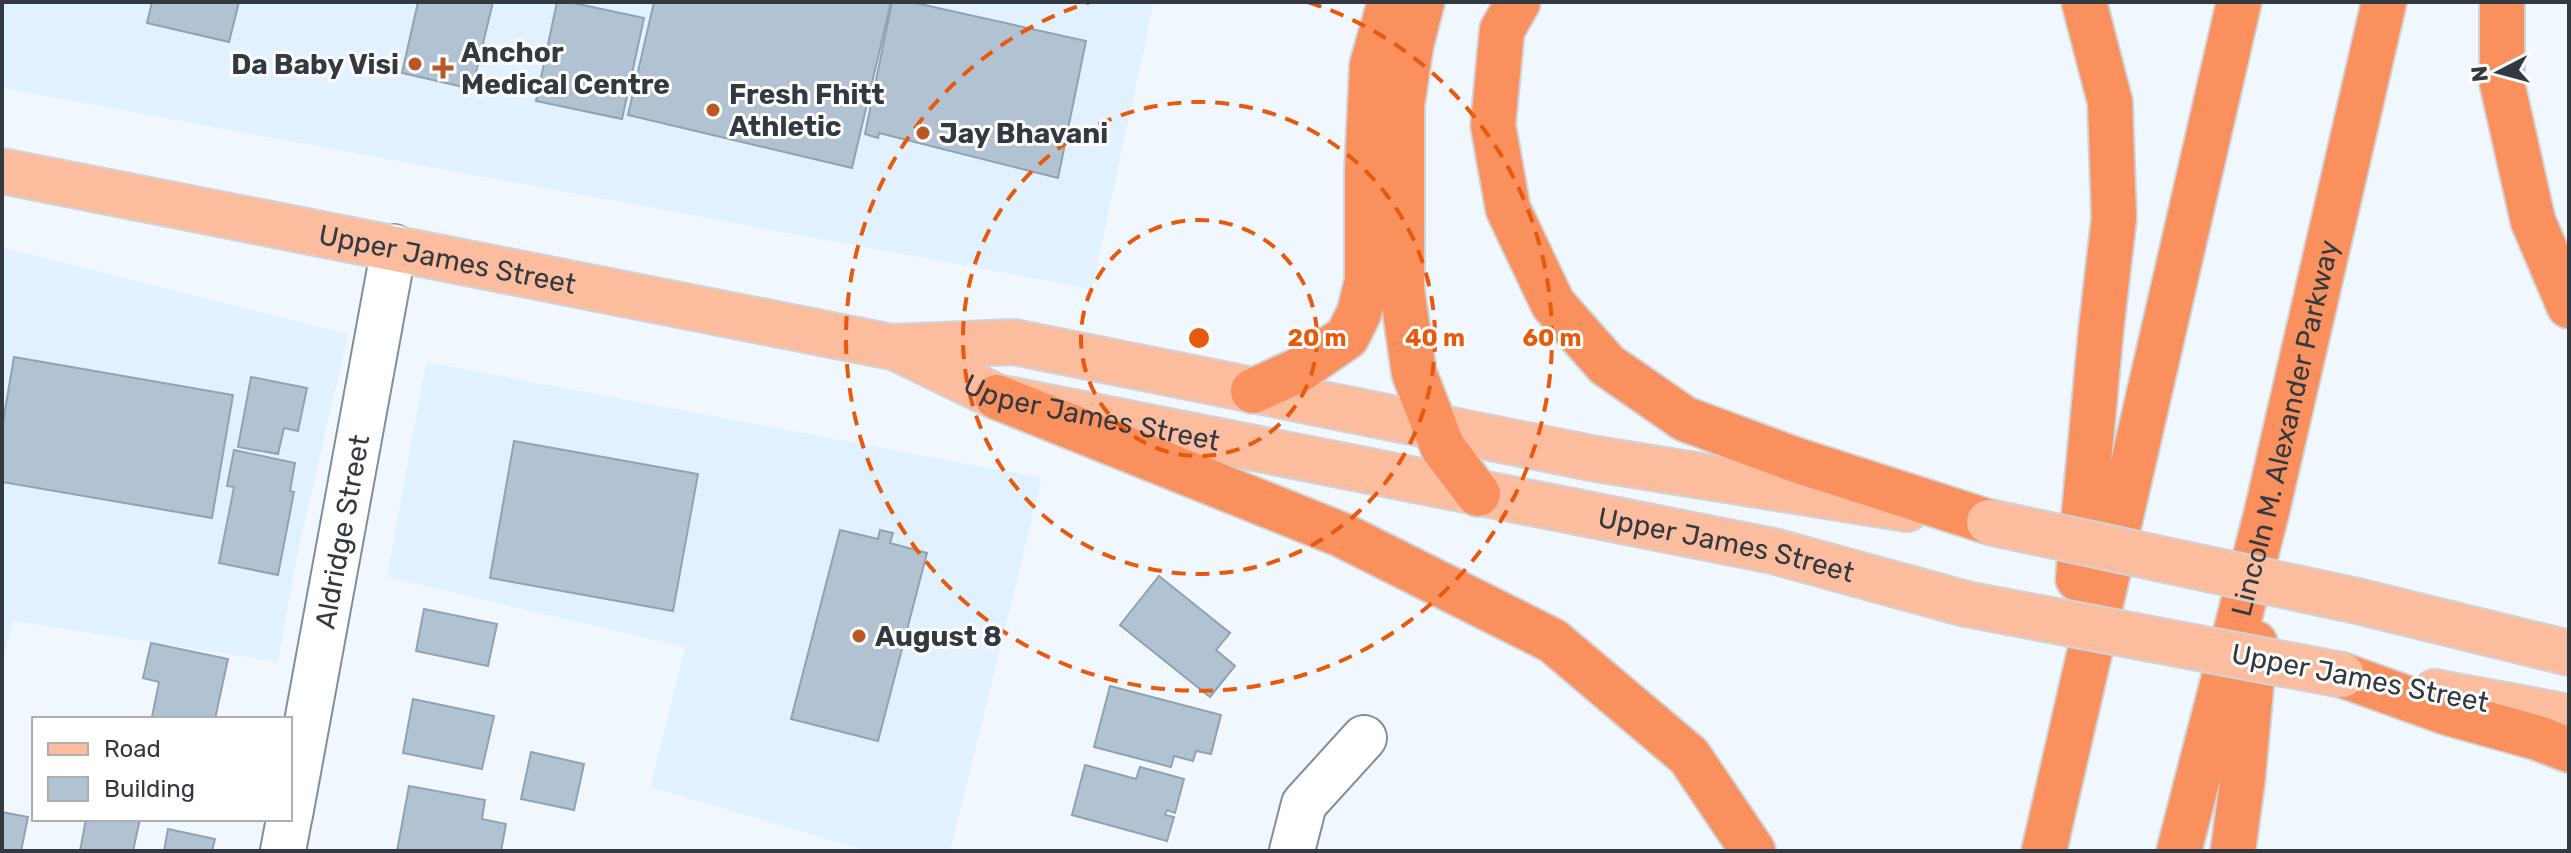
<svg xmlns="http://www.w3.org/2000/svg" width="2571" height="853" font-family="Rubik,sans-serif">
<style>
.built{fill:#e2f1ff}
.building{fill:#b1c3d3;stroke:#91a2b2;stroke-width:2}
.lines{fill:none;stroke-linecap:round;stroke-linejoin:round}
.minor-casing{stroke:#7e8f9f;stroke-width:48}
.major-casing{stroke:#d2d3d5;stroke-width:48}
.highway-casing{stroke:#d2d3d5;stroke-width:48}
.minor{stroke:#fff;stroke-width:44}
.major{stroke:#fcbc9e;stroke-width:44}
.highway{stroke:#fa905e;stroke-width:44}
.major-bridge-casing{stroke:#d2d3d5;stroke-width:48;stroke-linecap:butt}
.major-bridge{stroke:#fcbc9e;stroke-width:44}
.ring{fill:none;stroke:#e8590c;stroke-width:4;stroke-dasharray:14 10}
.poi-dot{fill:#bb5722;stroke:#fff;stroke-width:3}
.labels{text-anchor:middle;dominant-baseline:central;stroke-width:6;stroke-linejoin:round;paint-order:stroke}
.poi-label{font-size:28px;font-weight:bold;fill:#323940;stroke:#fff;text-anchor:start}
.street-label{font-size:28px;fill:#323940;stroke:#fff}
.centre{fill:#e8590c;stroke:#fff;stroke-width:4}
.ring-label{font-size:24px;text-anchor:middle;font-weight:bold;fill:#e8590c;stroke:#fff;stroke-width:6;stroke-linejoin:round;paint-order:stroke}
</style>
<rect width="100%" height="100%" fill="#f0f7fe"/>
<!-- built -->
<g class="built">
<path d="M2,2H1154L1092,289L2,88Z"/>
<path d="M2,247L348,334L297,556L278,662L13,621L2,664Z"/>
<path d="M426,362L1042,478L950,851H868L650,787L685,647L387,577Z"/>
</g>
<!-- building -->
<g class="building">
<path d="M152,2H239L229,42L147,23Z"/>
<path d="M418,2H493L472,89L402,73Z"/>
<path d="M557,2H569L644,18L622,119L536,101Z"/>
<path d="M654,2H891L852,168L628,115Z"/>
<path d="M892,2H911L1086,41L1058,178L879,133L878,138L865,134Z"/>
<path d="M14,357L233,395L212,518L2,482V428Z"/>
<path d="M251,377L307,388L298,431L284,428L278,454L238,447Z"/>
<path d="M514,441L698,474L673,611L490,578Z"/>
<path d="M234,450L295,463L290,491L294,492L278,575L219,563L234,487L227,486Z"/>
<path d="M840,530L878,539L880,530L893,533L890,543L927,553L878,741L791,719Z"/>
<path d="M1159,576L1230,633L1216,650L1235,666L1210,697L1120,625Z"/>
<path d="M424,609L497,624L488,666L416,651Z"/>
<path d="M151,643L228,659L215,719H164L152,717L159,682L143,678Z"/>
<path d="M1110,686L1221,715L1211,754L1196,751L1193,761L1174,756L1171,767L1094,747Z"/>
<path d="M413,699L494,716L482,769L403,753Z"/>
<path d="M531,752L584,764L574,810L521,799Z"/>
<path d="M1085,765L1136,779L1140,767L1184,779L1175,813L1167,810L1165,815L1174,817L1167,841L1072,815Z"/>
<path d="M409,786L485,800L482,819L506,824L501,851H397Z"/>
<path d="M2,812L28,817L21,851H2Z"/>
<path d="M86,819H140L133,851H80Z"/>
<path d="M168,829L215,839L212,851H164Z"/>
</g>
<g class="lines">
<defs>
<g id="minor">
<path id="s1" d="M290,815L394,247"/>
<path d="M283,851L289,819"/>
<path d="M1292,851L1304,804L1364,738"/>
</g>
<g id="major">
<path id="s2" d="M2,171L892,347L1014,342L1596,459L1907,509"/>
<path id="s3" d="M898,349L997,397L1773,551L1966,604"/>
<path d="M2357,601L2569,653"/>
<path d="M2435,692L2569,717"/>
</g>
<g id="highway">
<path d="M1422,2L1411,45L1402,105V290L1414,373L1443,448L1478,494"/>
<path d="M1518,2L1502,30L1493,125L1508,209L1553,304L1607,365L1685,419L1796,460L1989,522"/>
<path d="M2502,2V83L2533,221L2569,306"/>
<path d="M1253,391L1299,370L1347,337L1359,313L1367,281V170L1372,65L1390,2"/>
<path d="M997,397L1342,535L1553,641L1689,756L1753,851"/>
<path d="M2078,579L2101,330L2114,218L2110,102L2084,2"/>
<path d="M2342,675L2448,713L2538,738L2569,750"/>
<path d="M2044,851L2239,2"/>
<path id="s4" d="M2179,851L2266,515L2384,2"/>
<path d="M2233,851L2243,776L2255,643"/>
</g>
</defs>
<!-- minor casing -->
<use href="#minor" class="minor-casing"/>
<!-- major casing -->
<use href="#major" class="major-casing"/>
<!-- highway casing -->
<use href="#highway" class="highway-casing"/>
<!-- minor -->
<use href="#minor" class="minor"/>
<!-- major -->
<use href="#major" class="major"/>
<!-- highway -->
<use href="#highway" class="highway"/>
<defs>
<g id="major-bridge">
<path d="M1989,522L2357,601"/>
<path d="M1966,604L2342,675"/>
</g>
</defs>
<!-- major-bridge casing -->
<use href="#major-bridge" class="major-bridge-casing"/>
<!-- major-bridge -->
<use href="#major-bridge" class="major-bridge"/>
</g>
<!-- distance rings -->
<g class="ring">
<circle cx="1199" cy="338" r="118"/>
<circle cx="1199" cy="338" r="236"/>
<path d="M1308 2A353 353 0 1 1 1090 2"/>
</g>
<!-- markers -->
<g class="poi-dot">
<circle cx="415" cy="64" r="8"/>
<path d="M439 56h8v8h8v8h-8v8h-8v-8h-8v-8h8z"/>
<circle cx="713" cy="110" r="8"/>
<circle cx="923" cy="133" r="8"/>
<circle cx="859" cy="636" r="8"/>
</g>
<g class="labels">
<!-- poi labels -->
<g class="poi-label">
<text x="461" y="52">Anchor<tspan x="461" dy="32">Medical Centre</tspan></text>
<text x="399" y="64" text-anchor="end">Da Baby Visi</text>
<text x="729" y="94">Fresh Fhitt<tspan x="729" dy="32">Athletic</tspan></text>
<text x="939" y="133">Jay Bhavani</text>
<text x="875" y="636">August 8</text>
</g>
<!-- street labels -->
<g class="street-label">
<text stroke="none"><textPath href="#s2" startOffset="454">Upper James Street</textPath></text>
<text stroke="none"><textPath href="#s3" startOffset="206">Upper James Street</textPath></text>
<text stroke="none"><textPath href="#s4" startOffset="436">Lincoln M. Alexander Parkway</textPath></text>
<text stroke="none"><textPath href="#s1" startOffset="288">Aldridge Street</textPath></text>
<text stroke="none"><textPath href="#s3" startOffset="854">Upper James Street</textPath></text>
<text transform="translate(2360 678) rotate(11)">Upper James Street</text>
</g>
</g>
<circle cx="1199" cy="338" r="12" class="centre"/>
<g class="ring-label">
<text x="1317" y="346">20 m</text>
<text x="1435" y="346">40 m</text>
<text x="1552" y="346">60 m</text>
</g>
<!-- border -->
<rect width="2571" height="853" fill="none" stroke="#323940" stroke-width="8"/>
<!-- legend -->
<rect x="32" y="717" width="260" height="104" fill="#ffffff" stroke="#adb0b3" stroke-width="2"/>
<rect x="48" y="743" width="40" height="12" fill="#fcbc9e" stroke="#adb0b3" stroke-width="2"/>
<text x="104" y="757" font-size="24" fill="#323940">Road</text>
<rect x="48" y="777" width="40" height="24" fill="#b1c3d3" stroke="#adb0b3" stroke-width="2"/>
<text x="104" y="797" font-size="24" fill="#323940">Building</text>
<!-- north arrow -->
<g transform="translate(2499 72) rotate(264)" stroke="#ffffff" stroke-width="6" paint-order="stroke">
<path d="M0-6L14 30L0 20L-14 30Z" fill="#323940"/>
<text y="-12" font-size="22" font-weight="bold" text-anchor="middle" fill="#323940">N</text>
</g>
</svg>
